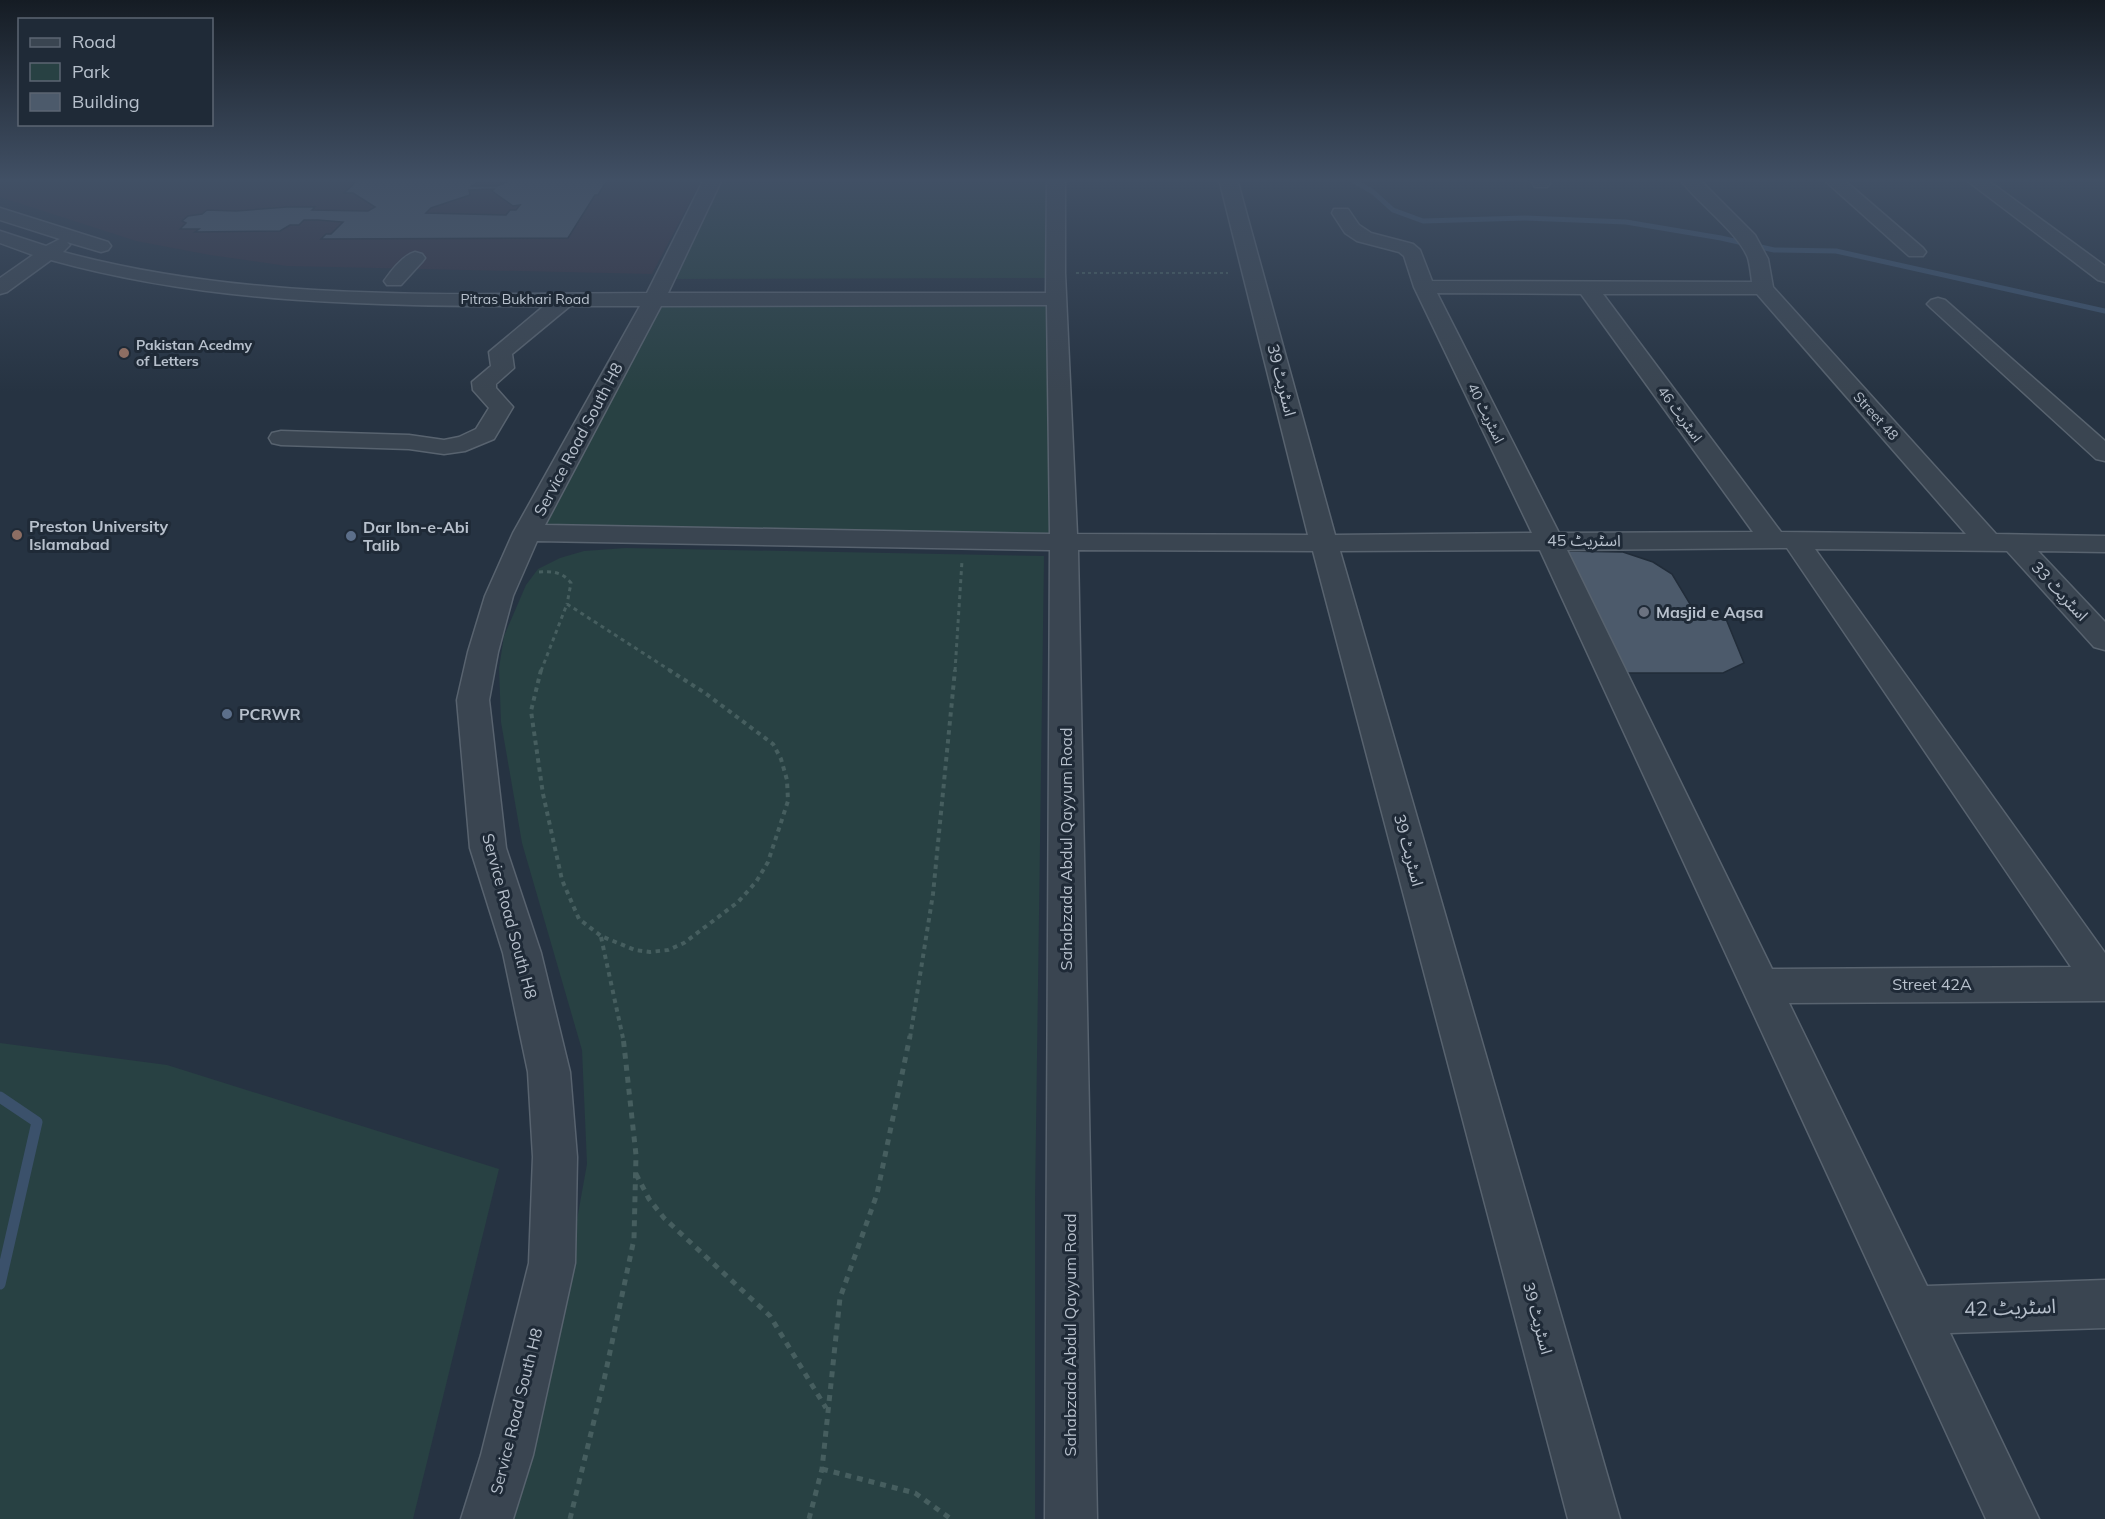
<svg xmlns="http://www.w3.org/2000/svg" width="2105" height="1519" font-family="Mulish,'Noto Sans Arabic',sans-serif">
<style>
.medical{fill:#343242}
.green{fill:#284143}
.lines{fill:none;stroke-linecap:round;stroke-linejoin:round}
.stream-far1{stroke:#3b516b;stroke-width:5}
.stream{stroke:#3b516b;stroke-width:11}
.building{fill:#4c5a6b;stroke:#212c39;stroke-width:1.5;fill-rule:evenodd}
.minor-casing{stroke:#58636f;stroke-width:3}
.path-far3{stroke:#465e5f;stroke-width:2;stroke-dasharray:3 3;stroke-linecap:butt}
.path-far2{stroke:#465e5f;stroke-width:3;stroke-dasharray:4 4;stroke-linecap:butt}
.path-far1{stroke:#465e5f;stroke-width:4;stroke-dasharray:4.5 4.5;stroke-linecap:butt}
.path{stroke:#465e5f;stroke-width:5;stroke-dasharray:6 6;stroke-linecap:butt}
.minor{fill:#3a4551;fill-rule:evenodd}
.education-dot{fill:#8d6e63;stroke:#1f2a37;stroke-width:2}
.service-dot{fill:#5c6f8a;stroke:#1f2a37;stroke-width:2}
.worship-dot{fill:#6b7280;stroke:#1f2a37;stroke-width:2}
.labels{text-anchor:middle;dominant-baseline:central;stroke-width:6;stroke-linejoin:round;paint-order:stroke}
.far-street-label{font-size:14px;fill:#b7c0cc;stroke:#1f2a37}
.far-poi-label{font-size:14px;font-weight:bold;fill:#b7c0cc;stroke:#1f2a37;text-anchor:start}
.street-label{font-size:16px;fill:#b7c0cc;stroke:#1f2a37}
.poi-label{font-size:16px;font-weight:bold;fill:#b7c0cc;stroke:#1f2a37;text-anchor:start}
.near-street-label{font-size:20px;fill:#b7c0cc;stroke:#1f2a37}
</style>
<rect width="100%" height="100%" fill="#263342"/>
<!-- medical -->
<path class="medical" d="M0,179H702L652,274L287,266L210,255L136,241L0,197Z"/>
<!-- green -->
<g class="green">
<path d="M712,179H1056L1055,278L665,279Z"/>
<path d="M654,299H1057L1064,542L527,533Z"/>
<path d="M626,548L1044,556L1035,1201V1519H503L569,1264L587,1164L582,1050L522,843L501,722L499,668L504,636L526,585L538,569L560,558L584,551Z"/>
<path d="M0,1043L167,1065L499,1169L413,1519H0Z"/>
</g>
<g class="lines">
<!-- stream-far1 -->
<path class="stream-far1" d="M1351,179L1373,192L1393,210L1423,221L1525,218L1626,222L1721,238L1774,250L1836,251L2105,311"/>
<!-- stream -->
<path class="stream" d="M0,1097L37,1122L0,1284"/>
</g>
<!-- building -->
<g class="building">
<path d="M476,179L479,181L472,186H497L513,179H608L598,195H595L568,238L321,239L326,234H331L343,222L318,220H304L299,225H290L280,231L195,232L199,229H180L186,223L182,221L188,216L202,214L207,210L236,211L287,207H315L312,210L368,211L375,207L353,193H344L358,180ZM494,189L492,191L513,206L520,205L516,210H510L506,215L426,213L431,208L470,195L469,190Z"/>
<path d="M1564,551L1623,552L1653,562L1672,574L1699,619H1726L1744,663L1723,673H1625Z"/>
</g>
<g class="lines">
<defs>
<g id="minor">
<path d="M704,179H722L668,293H1046L1047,179H1065V273L1077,534L1308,535L1219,179H1237L1335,535L1532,533L1414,287L1404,256L1399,252L1357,241L1345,233L1332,213L1334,209H1348L1359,225L1371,233L1413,244L1420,250L1432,281L1752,282C1751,274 1750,265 1748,258C1738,232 1698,204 1680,179H1699L1755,235L1768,259L1773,287L1996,534L2105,536V552L2038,551L2105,622V650L2094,647L2007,551L1815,549L2105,953V1001L1789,1003L1927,1286L2105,1280V1328L1950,1333L2039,1519H1986L1540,550L1340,551L1620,1519H1568L1313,551L1078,550L1097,1519H1045L1050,550L537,541L513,596L498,652L489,700L506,848L541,953L570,1072L577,1157L575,1263L533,1455L513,1519H461L481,1455L529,1263L533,1157L528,1072L503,953L470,848L457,700L468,652L485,596L513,533L640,306H570L512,354L514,368L496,384V388L513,407L494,439L465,451L444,454L409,449L281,445L272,443L269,438L272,433L281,431L409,435L444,440L459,437L476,429L489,408L473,390L472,382L491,366L489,352L544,306C378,306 213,305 51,260L7,292L0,294V278L33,255L0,243V231L46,246L60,239L0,220V208L108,242L111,246L108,250L101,252L67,242L70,245L63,252C253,303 452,294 647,293ZM1437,293L1581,294L1753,532L1559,533ZM1603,294H1757L1966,534L1781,532ZM1047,305L1050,534L545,525L661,306ZM1787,548L2071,967L1772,969L1567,550Z"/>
<path d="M1530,179H1548L1550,183L1547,187H1535Z"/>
<path d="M1823,179H1843L1923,248L1926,252L1923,256H1909Z"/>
<path d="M1965,179H1986L2105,266V282L2098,280Z"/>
<path d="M415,252L422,254L425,258L422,262L401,285H387L384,281C391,271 403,255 415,252Z"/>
<path d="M1938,298L1945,300L2105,441V461L2096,459L1931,308L1927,304L1931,300Z"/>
</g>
</defs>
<!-- minor casing -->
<use href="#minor" class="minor-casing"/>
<!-- path-far3 -->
<path class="path-far3" d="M1076,273H1228"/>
<!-- path-far2 -->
<g class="path-far2">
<path d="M539,572C552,571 563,572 571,583L567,604"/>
<path d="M567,604L671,671"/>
<path d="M541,671L567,604"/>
<path d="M955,671L962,561"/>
</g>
<!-- path-far1 -->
<g class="path-far1">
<path d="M541,670L531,711L543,794L562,880L579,919L601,936L635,950L650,952L668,950L684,943L738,902L756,882L768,862L788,801L787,780L781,759L773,744L705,693L669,670"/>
<path d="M601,937L623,1038"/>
<path d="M910,1038L933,894L955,670"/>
</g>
<!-- path -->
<g class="path">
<path d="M636,1174L649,1199L664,1218L770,1316L826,1408"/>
<path d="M822,1469L915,1493L951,1519"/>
<path d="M570,1519L604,1380L634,1239L636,1155L623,1036"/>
<path d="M809,1519L822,1469L840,1298L877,1194L910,1036"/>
</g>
<!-- minor -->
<use href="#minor" class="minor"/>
</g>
<!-- sky -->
<linearGradient id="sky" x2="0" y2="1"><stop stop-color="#151c24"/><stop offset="0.46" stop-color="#415065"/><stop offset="1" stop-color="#415065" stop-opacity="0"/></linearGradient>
<rect width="2105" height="392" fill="url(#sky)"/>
<!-- markers -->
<g class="education-dot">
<circle cx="124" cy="353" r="6"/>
<circle cx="17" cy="535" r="6"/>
</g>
<g class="service-dot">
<circle cx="351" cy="536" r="6"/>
<circle cx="227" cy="714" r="6"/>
</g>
<circle class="worship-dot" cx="1644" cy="612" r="6"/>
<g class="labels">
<!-- far-street labels -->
<g class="far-street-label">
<text x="525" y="299">Pitras Bukhari Road</text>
<text transform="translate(1486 413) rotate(64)">اسٹریٹ 40</text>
<text transform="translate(1680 414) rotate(54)">اسٹریٹ 46</text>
<text transform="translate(1876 416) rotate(48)">Street 48</text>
</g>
<!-- far-poi labels -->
<g class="far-poi-label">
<text x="136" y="345">Pakistan Acedmy<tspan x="136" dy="16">of Letters</tspan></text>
</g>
<!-- street labels -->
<g class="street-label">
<text transform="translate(1282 380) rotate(76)">اسٹریٹ 39</text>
<text transform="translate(578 439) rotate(-62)">Service Road South H8</text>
<text x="1584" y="540">اسٹریٹ 45</text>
<text transform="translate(2060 591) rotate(47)">اسٹریٹ 33</text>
<text transform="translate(1066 849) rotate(-90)">Sahabzada Abdul Qayyum Road</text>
<text transform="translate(1409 850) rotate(75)">اسٹریٹ 39</text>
<text transform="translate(510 916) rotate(75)">Service Road South H8</text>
<text x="1932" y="984">Street 42A</text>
<text transform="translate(1538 1318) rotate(75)">اسٹریٹ 39</text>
<text transform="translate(1070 1335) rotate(-90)">Sahabzada Abdul Qayyum Road</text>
<text transform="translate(516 1411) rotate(-76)">Service Road South H8</text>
</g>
<!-- poi labels -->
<g class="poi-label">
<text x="29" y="526">Preston University<tspan x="29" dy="18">Islamabad</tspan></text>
<text x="363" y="527">Dar Ibn-e-Abi<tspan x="363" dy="18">Talib</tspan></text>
<text x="1656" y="612">Masjid e Aqsa</text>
<text x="239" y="714">PCRWR</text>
</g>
<!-- near-street labels -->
<g class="near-street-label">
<text transform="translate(2010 1307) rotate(-2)">اسٹریٹ 42</text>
</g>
</g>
<!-- legend -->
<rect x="18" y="18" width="195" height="108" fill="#1f2a37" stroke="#5c6673" stroke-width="1.5"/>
<rect x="30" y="38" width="30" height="9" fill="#3a4551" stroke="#5c6673" stroke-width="1.5"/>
<text x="72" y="48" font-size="18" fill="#b7c0cc">Road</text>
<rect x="30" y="63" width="30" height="18" fill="#284143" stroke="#5c6673" stroke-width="1.5"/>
<text x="72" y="78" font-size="18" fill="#b7c0cc">Park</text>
<rect x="30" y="93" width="30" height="18" fill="#4c5a6b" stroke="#5c6673" stroke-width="1.5"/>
<text x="72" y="108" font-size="18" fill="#b7c0cc">Building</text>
</svg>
